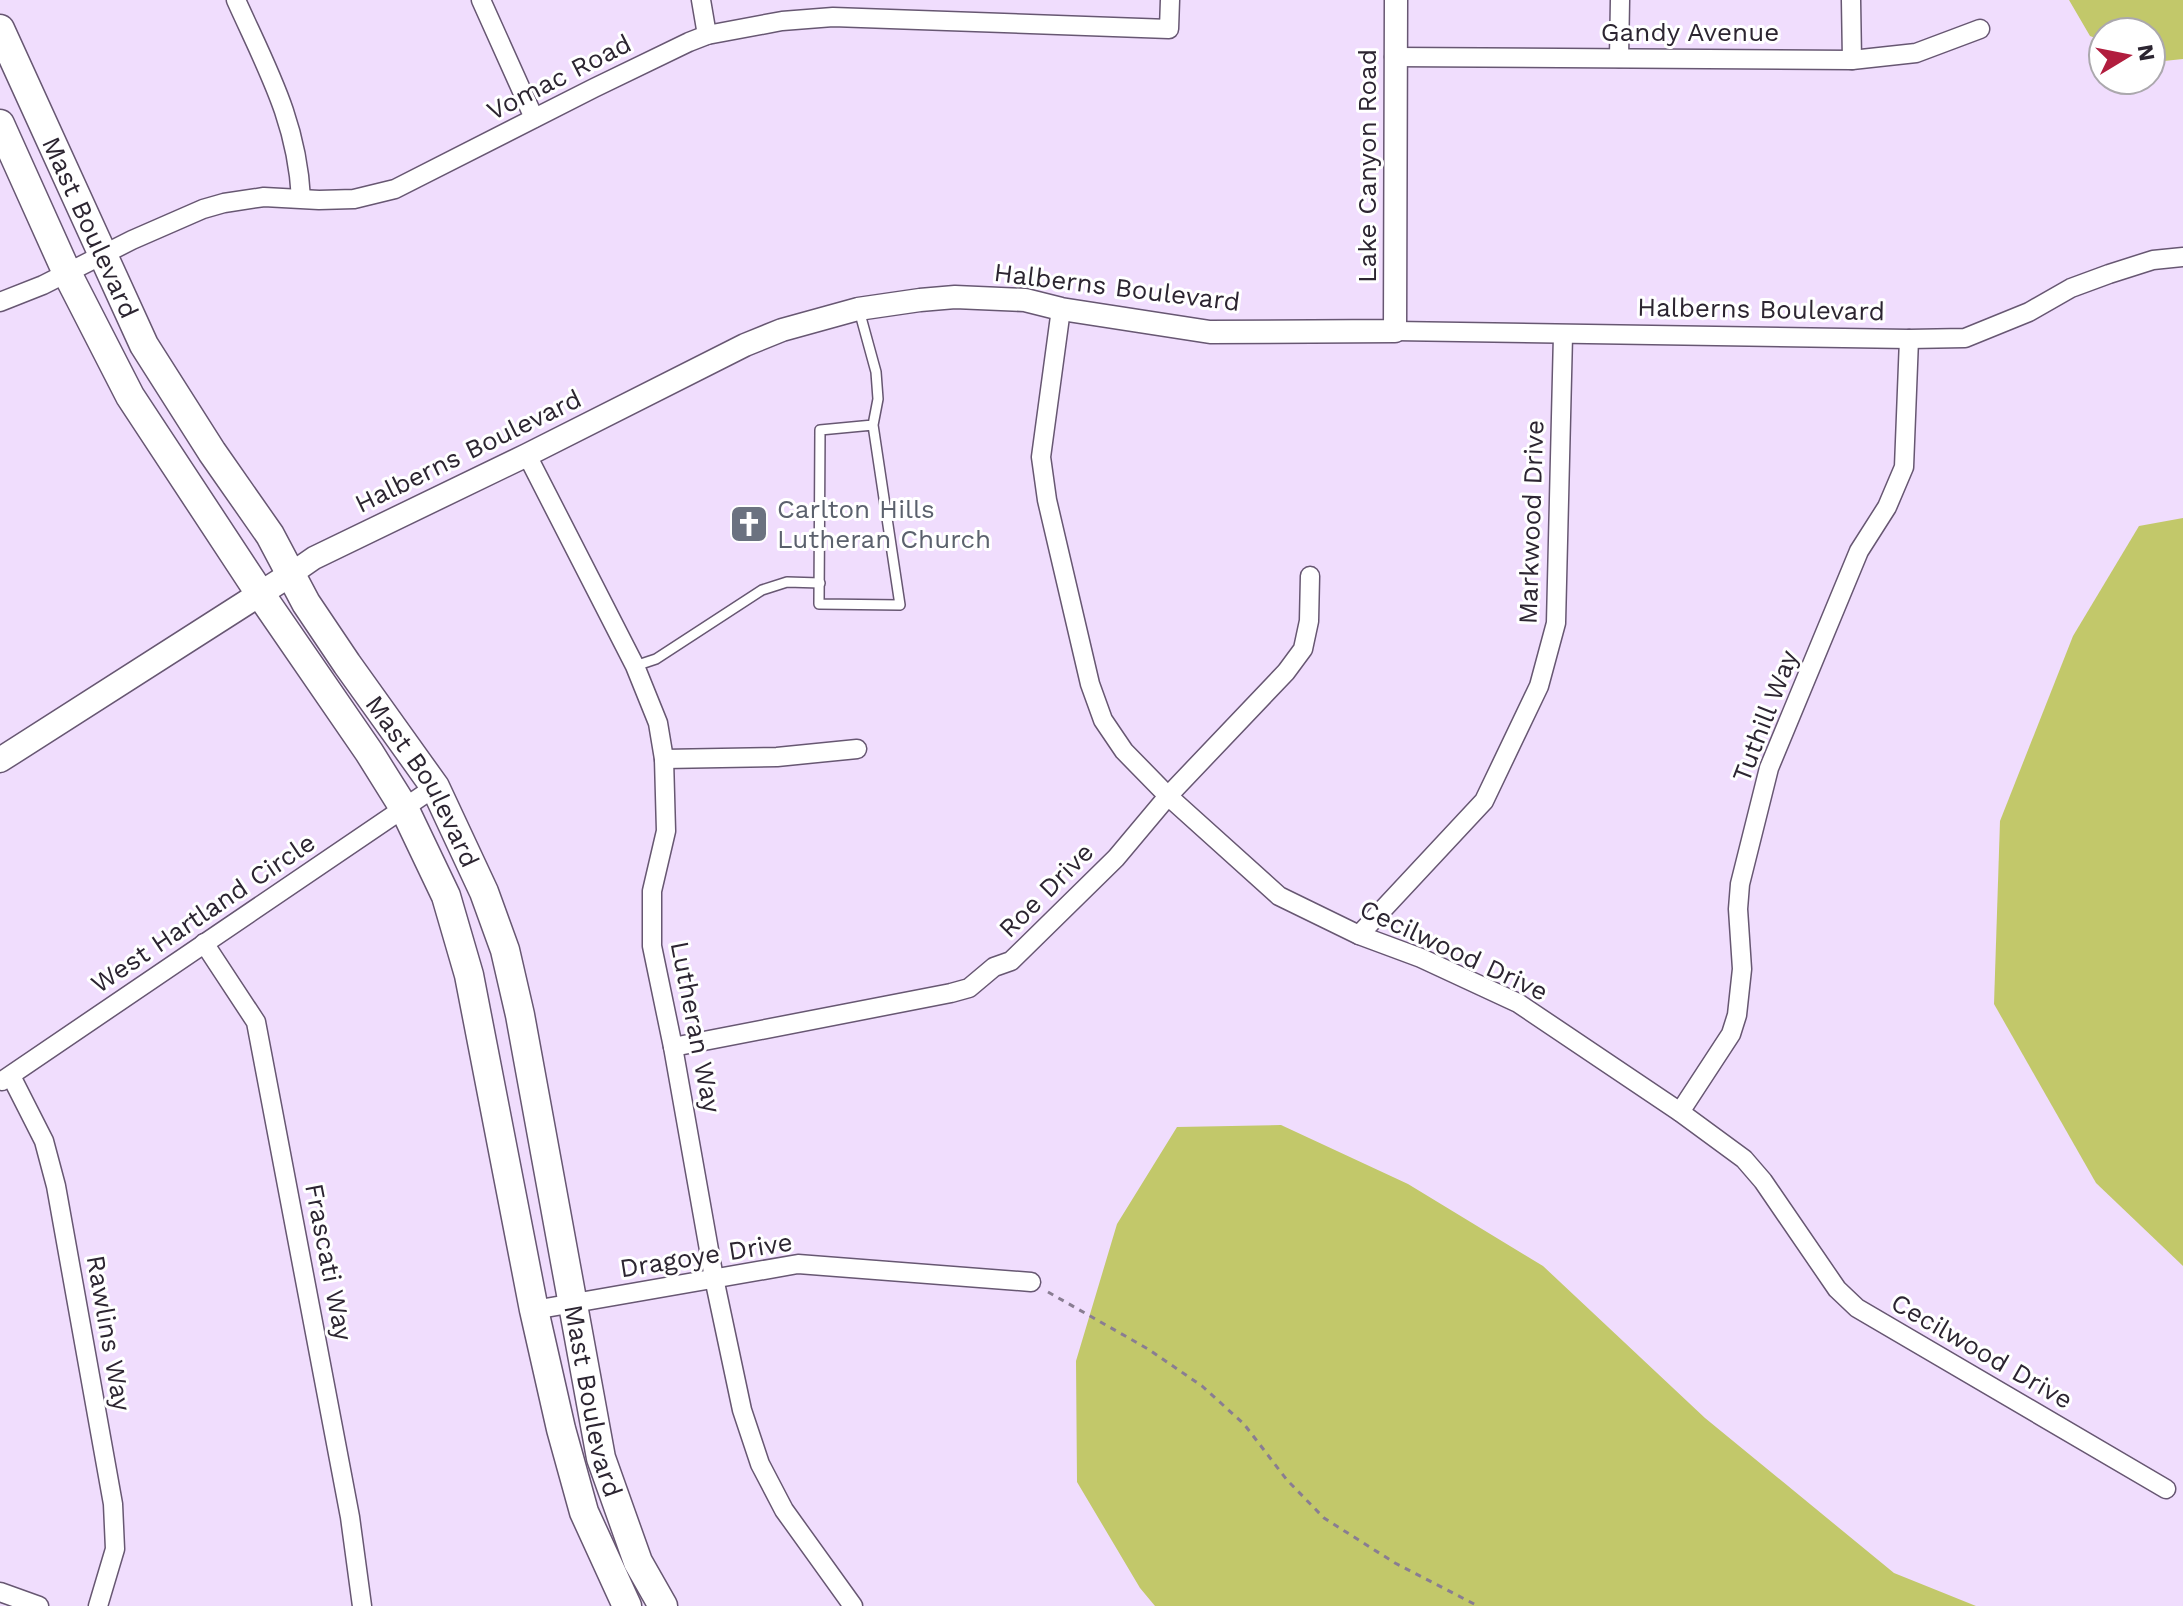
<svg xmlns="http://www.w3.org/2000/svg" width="2183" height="1606" font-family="'Work Sans',sans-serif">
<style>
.green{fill:#c2c86a}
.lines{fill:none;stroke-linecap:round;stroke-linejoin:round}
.service-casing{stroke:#675772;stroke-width:12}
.minor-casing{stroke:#675772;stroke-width:21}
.tertiary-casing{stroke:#675772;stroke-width:25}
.secondary-casing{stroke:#675772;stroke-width:27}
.primary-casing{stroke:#675772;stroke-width:31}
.path{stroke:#897d92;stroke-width:3;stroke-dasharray:6 6;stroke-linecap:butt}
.service{stroke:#fff;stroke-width:9}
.minor{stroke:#fff;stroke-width:18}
.tertiary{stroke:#fff;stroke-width:22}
.secondary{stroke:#fff;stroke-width:24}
.primary{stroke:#fff;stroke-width:28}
.labels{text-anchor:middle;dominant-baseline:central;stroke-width:6;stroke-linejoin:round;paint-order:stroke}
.street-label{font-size:26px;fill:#2c2531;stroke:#fff}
.worship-label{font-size:26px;fill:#5b616d;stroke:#fff;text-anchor:start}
</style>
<rect width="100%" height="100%" fill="#f0ddfd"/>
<!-- green -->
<g class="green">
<path d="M2069,0H2183V59L2164,61L2151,56V32H2103V41L2090,36Z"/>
<path d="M2183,518V1266L2096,1183L1994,1004L2000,821L2073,636L2139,526Z"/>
<path d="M1281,1125L1408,1184L1543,1266L1705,1418L1894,1573L1976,1606H1155L1140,1588L1077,1482L1076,1361L1117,1224L1177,1127Z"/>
</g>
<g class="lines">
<defs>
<g id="service">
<path d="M859,310L876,372L878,399L873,425L900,605L819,604L820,430L873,425"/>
<path d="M635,666L656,659L762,590L787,582L820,583"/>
</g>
<g id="minor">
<path d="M236,0C267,69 297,121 301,198"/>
<path d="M481,0L534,118"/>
<path d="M701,0L707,35"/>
<path d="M1851,0L1852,60"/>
<path d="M1394,57L1852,60L1916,53L1980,29"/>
<path d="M1619,58L1620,0"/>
<path d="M0,302L43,285L132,240L203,209L224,203L264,197L319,200L354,199L395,189L594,88L689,42L707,35L782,21L833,17L1169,29L1170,0"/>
<path d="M1061,309L1041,457L1047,500L1090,684L1103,720L1124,751L1168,796L1279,896L1359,935L1421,958L1518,1003L1680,1112L1744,1159L1763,1181L1837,1289L1857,1308L2166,1489"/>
<path d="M1395,331L1909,339L1965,338L2029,312L2071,288L2109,274L2153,260L2183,257"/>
<path d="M527,455L635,666L658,723L664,759L666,831L652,891V946L673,1047L714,1278L742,1410L760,1464L784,1510L853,1606"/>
<path d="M664,759L777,757L857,749"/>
<path d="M1359,935L1484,801L1539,686L1556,623L1563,335"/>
<path d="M204,943L256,1022L350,1517L362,1606"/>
<path d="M673,1047L951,993L969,988L994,967L1011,961L1116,858L1168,796L1286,672L1303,649L1309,621L1310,576"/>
<path d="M11,1076L44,1141L56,1186L113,1504L115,1549L98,1606"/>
<path d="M2,1081L435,787"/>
<path d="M1680,1112L1731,1034L1737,1015L1742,969L1738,909L1740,884L1769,768L1859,551L1887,507L1904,467L1909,339"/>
<path d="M534,1310L798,1264L1031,1282"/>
<path d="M0,1592L39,1606"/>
</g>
<path id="tertiary" d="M291,574L314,558L527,455L745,345L782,330L858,309L920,300L955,297L1025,300L1061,309L1210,332L1395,331L1396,0"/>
<path id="secondary" d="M0,760L291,574"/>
<g id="primary">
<path id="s1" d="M0,29L144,345L212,452L270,535L306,603L347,664L435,787L484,892L505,950L520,1015L601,1458L638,1562L663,1606"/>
<path d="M0,124L67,273L130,396L261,595L369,752L404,808L446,896L469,975L534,1310L561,1429L584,1512L627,1606"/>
</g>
</defs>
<!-- service casing -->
<use href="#service" class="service-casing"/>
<!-- minor casing -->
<use href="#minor" class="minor-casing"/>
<!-- tertiary casing -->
<use href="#tertiary" class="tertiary-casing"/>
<!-- secondary casing -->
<use href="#secondary" class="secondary-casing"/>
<!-- primary casing -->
<use href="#primary" class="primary-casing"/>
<!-- path -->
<path class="path" d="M1048,1292L1148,1349L1202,1386L1244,1424L1287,1480L1324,1518L1395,1563L1478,1606"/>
<!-- service -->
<use href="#service" class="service"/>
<!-- minor -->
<use href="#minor" class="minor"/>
<!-- tertiary -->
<use href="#tertiary" class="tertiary"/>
<!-- secondary -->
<use href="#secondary" class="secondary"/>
<!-- primary -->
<use href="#primary" class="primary"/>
</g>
<!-- icons -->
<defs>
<symbol id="church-square" viewBox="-11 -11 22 22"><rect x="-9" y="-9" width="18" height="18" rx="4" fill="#6b7280" stroke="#fff"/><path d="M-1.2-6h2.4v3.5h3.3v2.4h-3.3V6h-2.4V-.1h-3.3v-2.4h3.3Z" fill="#fff"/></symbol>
</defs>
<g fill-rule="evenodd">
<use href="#church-square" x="727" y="502" width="44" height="44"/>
</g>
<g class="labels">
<!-- street labels -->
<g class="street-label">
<text x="1690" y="32">Gandy Avenue</text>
<text transform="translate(559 77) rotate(-27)">Vomac Road</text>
<text transform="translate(1367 166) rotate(-90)">Lake Canyon Road</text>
<text stroke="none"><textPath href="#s1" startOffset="218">Mast Boulevard</textPath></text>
<text transform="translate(1117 287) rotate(7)">Halberns Boulevard</text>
<text transform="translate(1761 309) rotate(1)">Halberns Boulevard</text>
<text transform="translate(468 451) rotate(-26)">Halberns Boulevard</text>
<text transform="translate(1531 522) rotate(-88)">Markwood Drive</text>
<text transform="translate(1765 716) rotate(-69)">Tuthill Way</text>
<text stroke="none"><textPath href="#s1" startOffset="866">Mast Boulevard</textPath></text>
<text transform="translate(1046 890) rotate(-45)">Roe Drive</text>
<text transform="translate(203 913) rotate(-34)">West Hartland Circle</text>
<text transform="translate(1454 950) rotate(25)">Cecilwood Drive</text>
<text transform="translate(696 1027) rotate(79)">Lutheran Way</text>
<text transform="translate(706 1255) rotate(-9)">Dragoye Drive</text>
<text transform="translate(329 1262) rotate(79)">Frascati Way</text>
<text transform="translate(109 1333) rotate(80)">Rawlins Way</text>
<text transform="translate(1982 1351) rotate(30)">Cecilwood Drive</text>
<text stroke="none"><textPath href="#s1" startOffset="1514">Mast Boulevard</textPath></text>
</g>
<!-- worship labels -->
<g class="worship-label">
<text x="777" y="509">Carlton Hills<tspan x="777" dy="30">Lutheran Church</tspan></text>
</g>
</g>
<!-- north arrow -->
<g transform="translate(2127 56) rotate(80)"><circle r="38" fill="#ffffff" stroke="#aba8ad" stroke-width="2"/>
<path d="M0-6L14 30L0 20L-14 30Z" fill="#b11d3e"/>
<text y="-12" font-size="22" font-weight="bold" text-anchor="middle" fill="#2c2531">N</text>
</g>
</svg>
